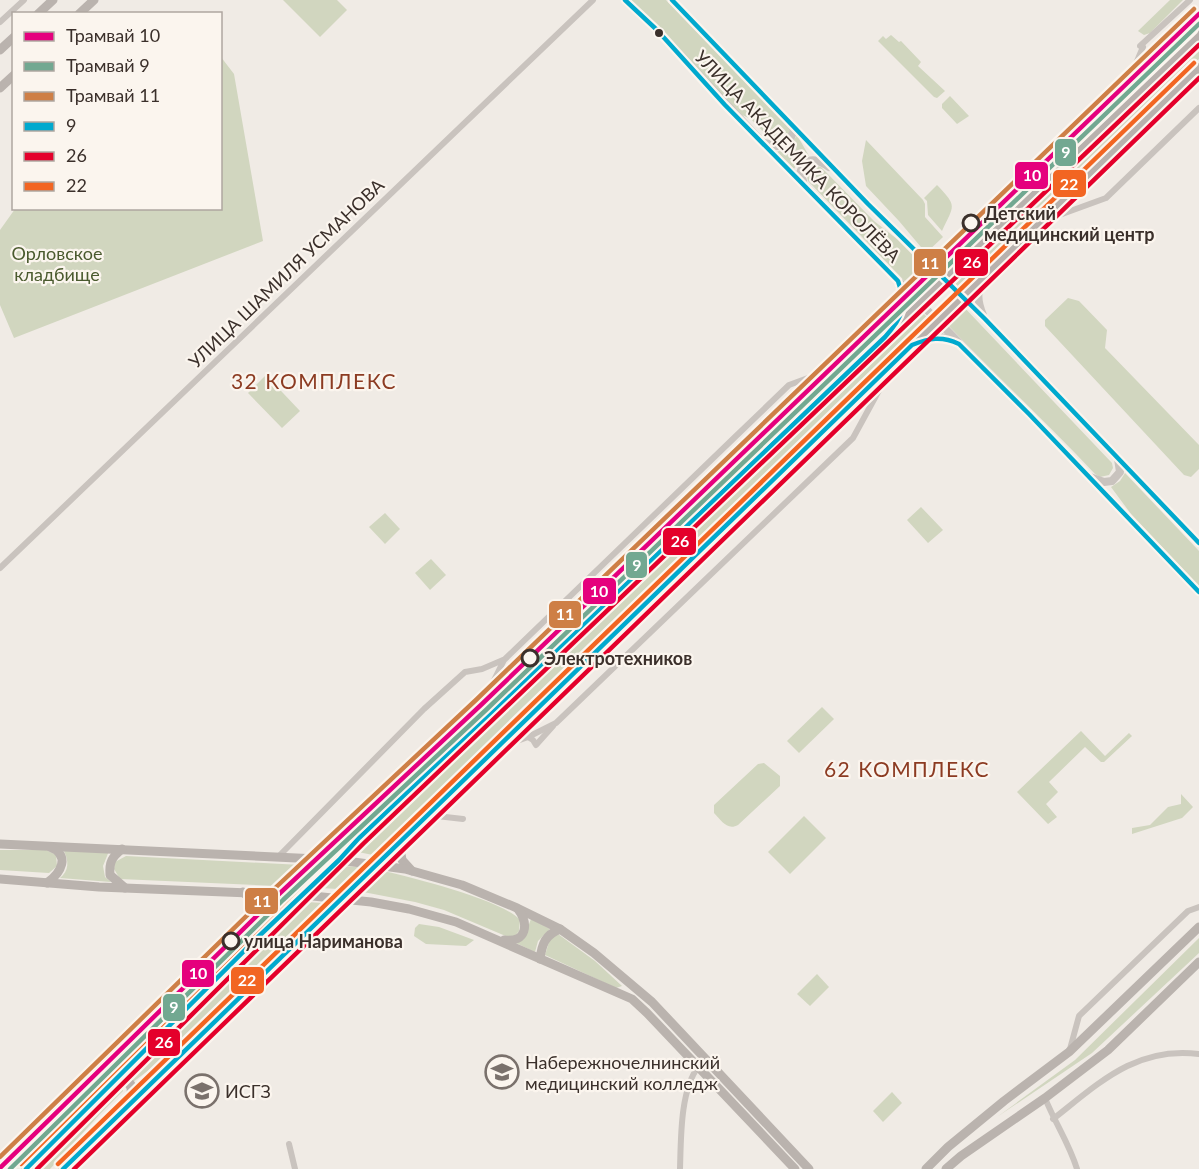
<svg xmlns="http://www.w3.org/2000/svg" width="1199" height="1169" font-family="Lato,sans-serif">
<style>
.green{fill:#d1d6bf}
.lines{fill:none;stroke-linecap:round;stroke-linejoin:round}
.minor{stroke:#c9c3be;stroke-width:6}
.tertiary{stroke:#c9c3be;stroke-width:8}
.secondary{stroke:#bab3ae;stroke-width:9}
.primary{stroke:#b8b1ad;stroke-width:10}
.bus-1-casing{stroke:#fbf5ee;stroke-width:9}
.bus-2-casing{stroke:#fbf5ee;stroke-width:9}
.bus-3-casing{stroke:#fbf5ee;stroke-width:9}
.bus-1{stroke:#00a9ce;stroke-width:4.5}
.bus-2{stroke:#e4002b;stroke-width:4.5}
.bus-3{stroke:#f26522;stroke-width:4.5}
.tram-1-casing{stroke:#fbf5ee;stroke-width:9}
.tram-2-casing{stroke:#fbf5ee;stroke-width:9}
.tram-3-casing{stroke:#fbf5ee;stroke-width:9}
.tram-1{stroke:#e5007d;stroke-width:4.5}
.tram-2{stroke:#72a891;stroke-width:4.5}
.tram-3{stroke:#ce7f46;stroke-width:4.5}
.bus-dot{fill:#3b302b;stroke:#fbf5ee;stroke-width:2}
.stop-dot{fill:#fbf5ee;stroke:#3b302b;stroke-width:3}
.labels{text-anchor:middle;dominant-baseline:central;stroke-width:4.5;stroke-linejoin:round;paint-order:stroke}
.street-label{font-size:18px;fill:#3b302b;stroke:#fbf5ee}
.stop-label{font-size:18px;font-weight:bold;fill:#3b302b;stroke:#fbf5ee;text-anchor:start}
.park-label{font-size:18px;fill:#4a5a2e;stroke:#fbf5ee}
.poi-label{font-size:18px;fill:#3b302b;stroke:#fbf5ee;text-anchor:start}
.quarter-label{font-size:21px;letter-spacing:1.5px;fill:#8c3b22;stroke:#fbf5ee}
.line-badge{stroke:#fbf5ee;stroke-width:2}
.badge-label{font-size:16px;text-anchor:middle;font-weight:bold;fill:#fff}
</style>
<rect width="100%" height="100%" fill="#f0ebe5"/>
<!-- green -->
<g class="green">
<path d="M283,0H337L347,10L320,37Z"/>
<path d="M631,0H666L788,126L790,130C787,139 781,143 772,141L751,119L742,115Z"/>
<path d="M1170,0H1183L1150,33L1144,35L1138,31Z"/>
<path d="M891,35L899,42L901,41L921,62L918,66L945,91L937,98L934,97L878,41L883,36L886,39Z"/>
<path d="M1199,43V59L959,290L951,281Z"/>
<path d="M221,57L234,74L263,241L14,338L0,305V230L15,209L220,208Z"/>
<path d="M950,96L969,116L957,124L942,108V104Z"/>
<path d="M797,135L809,156L800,160L794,169L777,152L791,145Z"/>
<path d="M866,140L923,200L925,204V217L943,237L926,253L899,221L866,186L862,161Z"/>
<path d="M813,165L821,167L874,221L897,239L935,278L918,295L808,181L806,172Z"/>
<path d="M937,185C958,207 954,205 942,231L928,215L927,201L924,198Z"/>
<path d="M1068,298L1079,301L1107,330L1105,348L1199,445V469L1191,477L1184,475L1045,326V320Z"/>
<path d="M962,305L1112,463L1113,468L1109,475L1100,477L1095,474C1046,422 994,374 945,322Z"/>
<path d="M921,311L930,320L394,837L373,855L358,852Z"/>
<path d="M266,375L300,411L282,428L248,393Z"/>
<path d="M1125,473L1199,551V586L1131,514L1111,487L1120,481Z"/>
<path d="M921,507L943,530L928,543L907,520Z"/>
<path d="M385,513L400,529L385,544L369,527Z"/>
<path d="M431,559L446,575L430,590L415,573Z"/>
<path d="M822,707L834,719L799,753L787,741Z"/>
<path d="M1081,731L1105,756L1129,733L1132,736L1104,762H1101L1085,747L1049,782L1058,792L1046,804L1057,817L1048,824L1017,792Z"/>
<path d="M764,763L780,776V786L738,825C727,831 721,820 714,813V805L758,764Z"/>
<path d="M1181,794L1193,807L1182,818L1132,834V828L1150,825L1168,807L1181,804Z"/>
<path d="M804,816L826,838L790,874L768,852Z"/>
<path d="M0,850H46L56,855L57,866L49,873L0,870Z"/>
<path d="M64,851H109L103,866L105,877L111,882L60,878C69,871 69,861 64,851Z"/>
<path d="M126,856L320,866L301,887L120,879L114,869L115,862Z"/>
<path d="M343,866L360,867L338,889L320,888Z"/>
<path d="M379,870C407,876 503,900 520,920L519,931L515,936L508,937L444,910L415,902L358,891Z"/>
<path d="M306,902L323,903L161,1061L133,1082L132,1079L126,1076Z"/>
<path d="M531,919L550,929L538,941L535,952L516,943L524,937Z"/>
<path d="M419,924L439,927L474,940L466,946L426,944L414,936L415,928Z"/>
<path d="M558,934L595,961L622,986L616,988L545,955L550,939Z"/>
<path d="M1199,938V953L1092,1053L997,1117L1075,1060Z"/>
<path d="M817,974L829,987L810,1006L797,994Z"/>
<path d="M117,1085H123V1091L100,1114L50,1169H32Z"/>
<path d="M892,1092L902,1103L883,1122L873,1111Z"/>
</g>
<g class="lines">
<!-- minor -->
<g class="minor">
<path d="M0,22L24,0"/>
<path d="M1116,111L1143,47L1140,46L1190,0"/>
<path d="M1043,221L1106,198L1199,108"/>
<path d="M0,568L593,0"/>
<path d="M469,731L504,660L735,437L789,385L854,361"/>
<path d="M528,737L533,740L536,745L553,726"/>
<path d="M503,746L528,737L556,723L853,438L889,372"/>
<path d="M428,815L463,819"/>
<path d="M279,856L424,709L465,672L482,669L503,660"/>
<path d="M1070,1049L1079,1016L1188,911L1199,907"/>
<path d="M1045,1098C1055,1123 1069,1143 1077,1169"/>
<path d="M1053,1119C1099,1083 1136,1046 1199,1054"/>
<path d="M289,1144L295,1169"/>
<path d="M680,1169C681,1139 680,1091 698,1067"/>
</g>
<!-- tertiary -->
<g class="tertiary">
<path d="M625,0L657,30L763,143L1029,414L1199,592"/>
<path d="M672,0L868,204L985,319L1199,543"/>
<path d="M764,143L777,146L789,142L794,130L791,124"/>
<path d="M803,181L800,173L804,162C814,158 821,161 829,167"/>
<path d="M927,263L946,265L962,260"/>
<path d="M982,278C977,292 977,301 983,315"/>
<path d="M898,319C906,308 905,298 899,285"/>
<path d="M916,343L938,336L953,341"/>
<path d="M1090,477L1104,482L1112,481L1120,472L1118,459"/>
</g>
<!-- secondary -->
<g class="secondary">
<path d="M38,14L53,0"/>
<path d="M79,14L94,0"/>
<path d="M0,50L14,37"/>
<path d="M0,88L14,75"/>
<path d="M399,842L402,860L412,871"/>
<path d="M0,844L339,860L405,869L462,885L517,908L560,929L594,953L652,1002L809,1169"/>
<path d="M122,849C112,857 109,862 110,875L125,888"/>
<path d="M0,879L99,887L303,895L371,902L409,909L456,922L632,999L647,1013L795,1169"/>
<path d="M47,883C61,873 71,855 50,847"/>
<path d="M243,892C259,905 258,919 257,938"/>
<path d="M504,940C527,943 529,924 518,909"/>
<path d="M540,959C542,944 545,935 560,929"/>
<path d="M926,1169L948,1147L1004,1101L1069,1052L1199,927"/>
<path d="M946,1169L961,1156L1045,1098L1108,1050L1199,962"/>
</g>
<!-- primary -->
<g class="primary">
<path d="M112,1085L121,1080C135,1082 133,1093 128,1103"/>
<path d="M26,1169L257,938L339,860L359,838L465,738L1199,35"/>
<path d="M63,1169L1037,223L1199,68"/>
</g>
<defs>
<g id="bus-1">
<path d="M672,0L868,204L985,319L1199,543"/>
<path d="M26,1169L257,938L339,860L359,838L885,337C903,317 907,307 898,281L725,105L657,30L625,0"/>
<path d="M63,1169L912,345C929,338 942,336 959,344L1029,414L1199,592"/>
</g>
<g id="bus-2">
<path d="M37,1169L364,843L1199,45"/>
<path d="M74,1169L1199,78"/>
</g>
<g id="bus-3">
<path d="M21,1164L354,833L1194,30"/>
<path d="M58,1164L1194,63"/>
</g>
</defs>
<!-- bus-1 casing -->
<use href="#bus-1" class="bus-1-casing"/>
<!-- bus-2 casing -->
<use href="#bus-2" class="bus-2-casing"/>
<!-- bus-3 casing -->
<use href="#bus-3" class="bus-3-casing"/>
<!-- bus-1 -->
<use href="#bus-1" class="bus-1"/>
<!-- bus-2 -->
<use href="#bus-2" class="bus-2"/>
<!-- bus-3 -->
<use href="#bus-3" class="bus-3"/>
<defs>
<path id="tram-1" d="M0,1168L278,895L482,704L1199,14"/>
<path id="tram-2" d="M10,1169L283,900L487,709L1199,24"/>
<path id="tram-3" d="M0,1157L273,890L477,699L1194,9"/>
</defs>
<!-- tram-1 casing -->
<use href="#tram-1" class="tram-1-casing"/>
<!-- tram-2 casing -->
<use href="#tram-2" class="tram-2-casing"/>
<!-- tram-3 casing -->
<use href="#tram-3" class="tram-3-casing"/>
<!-- tram-1 -->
<use href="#tram-1" class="tram-1"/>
<!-- tram-2 -->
<use href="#tram-2" class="tram-2"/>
<!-- tram-3 -->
<use href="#tram-3" class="tram-3"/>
</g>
<!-- icons -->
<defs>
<symbol id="university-ring" viewBox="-11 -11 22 22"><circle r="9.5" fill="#fbf5ee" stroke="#7a716c" stroke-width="1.5"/><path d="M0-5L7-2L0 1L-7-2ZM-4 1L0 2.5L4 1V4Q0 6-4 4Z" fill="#7a716c"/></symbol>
</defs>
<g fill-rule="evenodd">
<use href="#university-ring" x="483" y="1053" width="38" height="38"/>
<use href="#university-ring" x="183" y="1072" width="38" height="38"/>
</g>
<!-- markers -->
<circle class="bus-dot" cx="659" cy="33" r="5"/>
<g class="stop-dot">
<circle cx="971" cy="223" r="8"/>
<circle cx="530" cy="658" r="8"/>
<circle cx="231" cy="941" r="8"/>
</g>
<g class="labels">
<!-- street labels -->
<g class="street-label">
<text transform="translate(798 156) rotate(46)">УЛИЦА АКАДЕМИКА КОРОЛЁВА</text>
<text transform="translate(286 273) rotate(-44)">УЛИЦА ШАМИЛЯ УСМАНОВА</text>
</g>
<!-- stop labels -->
<g class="stop-label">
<text x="984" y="213">Детский<tspan x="984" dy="21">медицинский центр</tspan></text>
<text x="544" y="658">Электротехников</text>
<text x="244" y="941">улица Нариманова</text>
</g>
<!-- park labels -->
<g class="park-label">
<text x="57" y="253">Орловское<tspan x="57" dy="21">кладбище</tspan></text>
</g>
<!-- poi labels -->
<g class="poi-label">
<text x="525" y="1062">Набережночелнинский<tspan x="525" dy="21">медицинский колледж</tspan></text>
<text x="225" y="1091">ИСГЗ</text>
</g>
<!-- quarter labels -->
<g class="quarter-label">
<text x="314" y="380">32 КОМПЛЕКС</text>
<text x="907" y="768">62 КОМПЛЕКС</text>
</g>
</g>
<g class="line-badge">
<rect x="1054" y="138" width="23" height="29" rx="6" fill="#72a891"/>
<rect x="1014" y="161" width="35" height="29" rx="6" fill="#e5007d"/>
<rect x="1052" y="169" width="35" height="29" rx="6" fill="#f26522"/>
<rect x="954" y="248" width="35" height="29" rx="6" fill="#e4002b"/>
<rect x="913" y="248" width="34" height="29" rx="6" fill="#ce7f46"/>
<rect x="662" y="527" width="35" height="29" rx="6" fill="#e4002b"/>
<rect x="625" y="551" width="23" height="28" rx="6" fill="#72a891"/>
<rect x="582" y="577" width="35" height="28" rx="6" fill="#e5007d"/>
<rect x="548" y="600" width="34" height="29" rx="6" fill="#ce7f46"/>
<rect x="244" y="887" width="35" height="28" rx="6" fill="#ce7f46"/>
<rect x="181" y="959" width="34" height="29" rx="6" fill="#e5007d"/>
<rect x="230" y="966" width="35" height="29" rx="6" fill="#f26522"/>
<rect x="162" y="993" width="24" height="29" rx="6" fill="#72a891"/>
<rect x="147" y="1028" width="34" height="29" rx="6" fill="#e4002b"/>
</g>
<g class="badge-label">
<text x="1066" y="158">9</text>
<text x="1032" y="181">10</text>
<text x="1069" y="190">22</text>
<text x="972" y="268">26</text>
<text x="930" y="269">11</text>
<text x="680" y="547">26</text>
<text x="637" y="571">9</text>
<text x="599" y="597">10</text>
<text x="565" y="620">11</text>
<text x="262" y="907">11</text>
<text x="198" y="979">10</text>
<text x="247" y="986">22</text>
<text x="174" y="1013">9</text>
<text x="164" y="1048">26</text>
</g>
<!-- legend -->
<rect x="12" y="12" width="210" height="198" fill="#fbf5ee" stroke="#aea6a0" stroke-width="1.5"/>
<rect x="24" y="32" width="30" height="9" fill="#e5007d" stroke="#aea6a0" stroke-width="1.5"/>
<text x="66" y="42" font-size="18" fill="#3b302b">Трамвай 10</text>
<rect x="24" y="62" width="30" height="9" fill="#72a891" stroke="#aea6a0" stroke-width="1.5"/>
<text x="66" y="72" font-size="18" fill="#3b302b">Трамвай 9</text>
<rect x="24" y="92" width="30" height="9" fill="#ce7f46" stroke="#aea6a0" stroke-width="1.5"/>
<text x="66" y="102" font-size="18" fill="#3b302b">Трамвай 11</text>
<rect x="24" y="122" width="30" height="9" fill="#00a9ce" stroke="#aea6a0" stroke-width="1.5"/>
<text x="66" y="132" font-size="18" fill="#3b302b">9</text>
<rect x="24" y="152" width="30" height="9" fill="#e4002b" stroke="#aea6a0" stroke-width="1.5"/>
<text x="66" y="162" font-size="18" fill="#3b302b">26</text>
<rect x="24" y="182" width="30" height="9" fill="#f26522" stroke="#aea6a0" stroke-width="1.5"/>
<text x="66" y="192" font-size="18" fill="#3b302b">22</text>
</svg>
